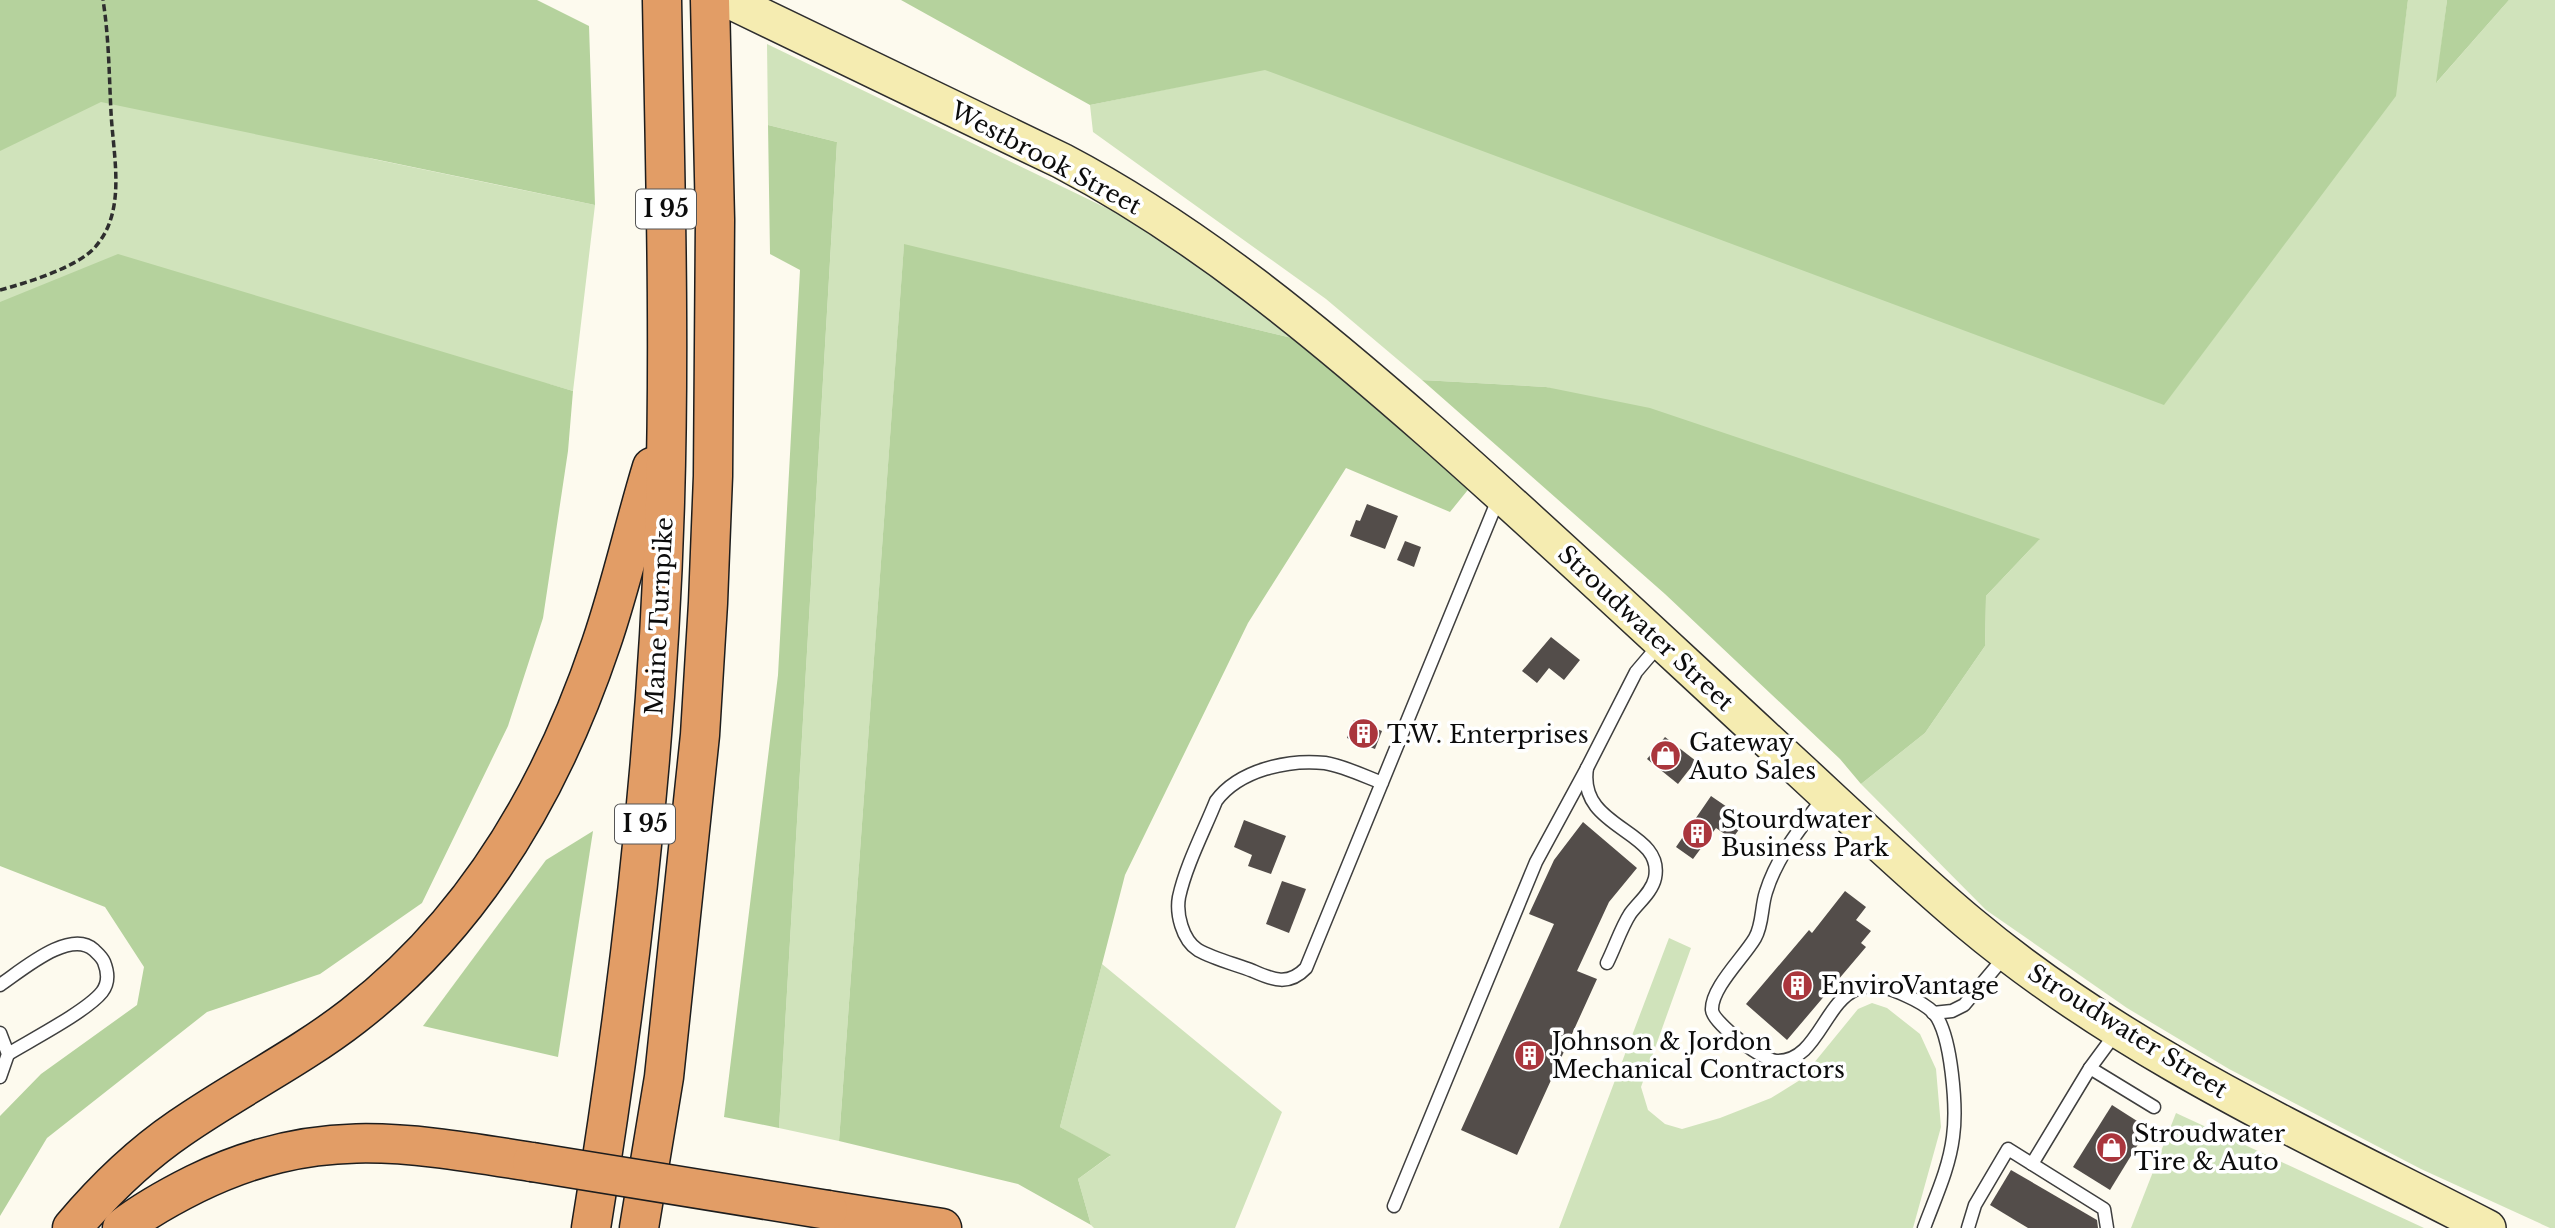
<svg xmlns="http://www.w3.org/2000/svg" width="2555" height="1228" font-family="'Libre Baskerville',serif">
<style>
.green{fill:#d0e3bb}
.forest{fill:#b5d29d}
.building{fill:#534d4a}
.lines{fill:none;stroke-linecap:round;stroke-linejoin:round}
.service-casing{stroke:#3f3f3f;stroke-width:15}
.secondary-casing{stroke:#2e2e2e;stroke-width:38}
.motorway-casing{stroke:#1d1d1d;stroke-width:41}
.path{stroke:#2e2e2e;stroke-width:3.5;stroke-dasharray:7 3.5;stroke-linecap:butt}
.service{stroke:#fff;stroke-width:12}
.secondary{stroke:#f5ecb1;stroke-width:35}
.motorway{stroke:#e29d66;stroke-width:38}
.motorway-bridge-casing{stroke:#1d1d1d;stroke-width:41;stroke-linecap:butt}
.motorway-bridge{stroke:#e29d66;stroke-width:38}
.labels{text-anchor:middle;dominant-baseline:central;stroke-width:7;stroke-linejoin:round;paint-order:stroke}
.shield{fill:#fff;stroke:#555;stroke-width:2}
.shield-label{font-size:23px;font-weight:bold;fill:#0c0c0c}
.street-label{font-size:24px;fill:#0c0c0c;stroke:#fff}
.poi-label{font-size:24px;fill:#0c0c0c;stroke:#fff;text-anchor:start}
</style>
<rect width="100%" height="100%" fill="#fdfaee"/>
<!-- green -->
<g class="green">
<path d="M2408,0H2447L2437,82L2509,0H2555V1228H2550L2421,1169L2229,1069L2127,1008L1986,910L1861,784L1925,733L1985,646L1986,596L2039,540L1546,387L1422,380L1326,299L1093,132L1090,105L1265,69L2164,404L2395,96Z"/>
<path d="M767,44L1127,218L1212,276L1292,338L904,245L839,1141L779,1128L837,142L768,125Z"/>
<path d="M81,80L373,159L595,205L573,391L549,384L0,326V113Z"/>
<path d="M1669,938L1691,948L1641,1087L1648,1110L1665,1124L1682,1129L1720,1118L1771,1098L1800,1080L1858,1009L1872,1003L1887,1008L1920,1034L1936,1069L1941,1127L1913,1228H1559Z"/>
<path d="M1102,964L1282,1112L1235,1228H1094L1091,1225L1078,1179L1110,1156L1060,1127Z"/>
<path d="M2176,1113L2424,1228H2131Z"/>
</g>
<!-- forest -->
<g class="forest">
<path d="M0,0H537L589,26L595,205L101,102L0,151Z"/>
<path d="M901,0H2408L2396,96L2164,405L1265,70L1090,105Z"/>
<path d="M2447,0H2509L2436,83Z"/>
<path d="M768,125L837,142L779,1128L724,1117L778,675L800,270L770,254Z"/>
<path d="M904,244L1292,338L1471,486L1450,512L1346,468L1248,623L1125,875L1060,1127L1111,1155L1078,1179L1091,1225L1018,1184L839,1141Z"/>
<path d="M118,254L573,391L568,451L543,618L508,726L422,903L320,974L207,1012L47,1138L0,1216V1116L41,1074L137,1005L144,967L105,907L0,866V302Z"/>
<path d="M1422,380L1546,387L1650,408L2040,539L1986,596L1985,646L1925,733L1861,784L1840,759L1665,594Z"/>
<path d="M593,831L558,1057L423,1026L546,860Z"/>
</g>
<!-- building -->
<g class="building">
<path d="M1367,504L1398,516L1385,549L1350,536L1356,520L1360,521Z"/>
<path d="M1405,541L1421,547L1414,567L1397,560Z"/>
<path d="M1551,637L1580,660L1564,680L1549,668L1537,683L1522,671Z"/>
<path d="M1354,720L1382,731L1375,749L1347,738Z"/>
<path d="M1665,737L1696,761L1678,784L1647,759Z"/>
<path d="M1711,796L1746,820L1732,839L1716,828L1693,859L1676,847Z"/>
<path d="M1244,820L1286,836L1271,874L1248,866L1252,855L1234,847Z"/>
<path d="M1583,822L1637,868L1609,902L1577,971L1597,979L1517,1155L1461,1130L1554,924L1529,914L1554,860Z"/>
<path d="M1282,881L1306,889L1289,933L1266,924Z"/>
<path d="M1845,891L1866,907L1856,920L1871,931L1861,943L1866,947L1787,1040L1746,1004L1809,930L1812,933Z"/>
<path d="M2112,1105L2148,1128L2110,1190L2073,1167Z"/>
<path d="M2011,1170L2097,1220L2098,1228H2028L1990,1205Z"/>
</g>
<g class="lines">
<defs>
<g id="service">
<path d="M1382,783C1364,776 1344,766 1325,763C1288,759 1239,770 1216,801C1204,831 1186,865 1179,897C1176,913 1182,940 1198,950C1214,959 1235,964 1253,971C1273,980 1289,986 1306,968L1499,497"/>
<path d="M1824,797C1802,826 1777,856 1766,892C1761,907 1763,924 1755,938C1744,957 1711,988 1712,1010C1713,1023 1763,1061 1777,1061C1817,1062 1824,1002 1857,989C1875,982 1890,988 1907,996C1916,1000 1927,1006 1934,1013C1952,1035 1957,1109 1953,1137C1949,1169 1935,1198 1924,1228"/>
<path d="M1607,963C1615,947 1621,928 1630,914C1638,903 1652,892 1655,878C1665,829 1577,830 1587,768L1636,672L1659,645"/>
<path d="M0,985C21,971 70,928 94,950C98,954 102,957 104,962C108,972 109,983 102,992C87,1011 31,1040 8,1054"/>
<path d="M1933,1013L1952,1011L1964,1005L2006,955"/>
<path d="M0,1033L8,1054L0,1077"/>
<path d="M2090,1068L2154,1107"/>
<path d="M1394,1206L1536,862L1587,768"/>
<path d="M1968,1228L1975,1205L2008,1149L2032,1164"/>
<path d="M2107,1228L2104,1209L2032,1164L2090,1068L2118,1030"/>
</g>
<path id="secondary" d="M728,0L1062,161C1197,232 1316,331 1431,432C1557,543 1679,659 1802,772C1857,823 1912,875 1969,923C2124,1053 2310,1136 2488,1228"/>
<g id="motorway">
<path d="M828,1210L942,1228"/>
<path d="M72,1228C104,1190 139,1156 180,1128C236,1089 299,1058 353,1016C475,922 552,789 601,644C621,586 634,526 652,467"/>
<path d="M122,1228C144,1211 169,1197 195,1184C315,1125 406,1142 532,1162"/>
<path d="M591,1228C630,988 658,745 665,502C670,334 665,167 662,0"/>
<path d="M639,1228L664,1077L700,735L708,603L713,476L715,220L710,0"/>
</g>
</defs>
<!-- service casing -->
<use href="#service" class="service-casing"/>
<!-- secondary casing -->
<use href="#secondary" class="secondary-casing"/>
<!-- motorway casing -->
<use href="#motorway" class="motorway-casing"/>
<!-- path -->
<path class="path" d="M0,290C26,283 79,267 96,246C127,210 113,155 111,112C109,74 109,38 103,0"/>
<!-- service -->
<use href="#service" class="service"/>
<!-- secondary -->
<use href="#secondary" class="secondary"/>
<!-- motorway -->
<use href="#motorway" class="motorway"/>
<defs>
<path id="motorway-bridge" d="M532,1162L828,1210"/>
</defs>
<!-- motorway-bridge casing -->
<use href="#motorway-bridge" class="motorway-bridge-casing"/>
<!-- motorway-bridge -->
<use href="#motorway-bridge" class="motorway-bridge"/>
</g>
<!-- icons -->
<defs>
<symbol id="building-disc" viewBox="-11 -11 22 22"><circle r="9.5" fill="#aa363d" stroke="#fff"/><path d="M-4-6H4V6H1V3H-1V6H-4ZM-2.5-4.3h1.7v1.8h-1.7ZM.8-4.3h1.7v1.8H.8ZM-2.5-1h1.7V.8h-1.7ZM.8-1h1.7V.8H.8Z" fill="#fff"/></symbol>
<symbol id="shop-disc" viewBox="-11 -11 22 22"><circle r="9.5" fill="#aa363d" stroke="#fff"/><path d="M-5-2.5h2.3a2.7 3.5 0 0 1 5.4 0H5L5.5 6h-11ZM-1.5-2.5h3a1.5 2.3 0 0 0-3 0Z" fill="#fff"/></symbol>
</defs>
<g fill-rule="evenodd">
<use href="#building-disc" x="1346" y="716" width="35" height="35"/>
<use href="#shop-disc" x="1648" y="738" width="35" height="35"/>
<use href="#building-disc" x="1680" y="816" width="35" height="35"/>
<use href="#building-disc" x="1780" y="968" width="35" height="35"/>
<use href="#building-disc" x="1512" y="1038" width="35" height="35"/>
<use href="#shop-disc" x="2094" y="1130" width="35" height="35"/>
</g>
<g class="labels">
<!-- shield labels -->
<g class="shield">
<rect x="636" y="189.5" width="60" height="39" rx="5"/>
<rect x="615" y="804.5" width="60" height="39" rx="5"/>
</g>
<g class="shield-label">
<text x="666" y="209">I 95</text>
<text x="645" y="824">I 95</text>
</g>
<!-- street labels -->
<g class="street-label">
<text transform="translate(1046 158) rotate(28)">Westbrook Street</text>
<text transform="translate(659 616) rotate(-87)">Maine Turnpike</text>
<text transform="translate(1646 628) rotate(43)">Stroudwater Street</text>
<text transform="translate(2128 1031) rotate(32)">Stroudwater Street</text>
</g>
<!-- poi labels -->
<g class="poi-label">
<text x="1387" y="734">T.W. Enterprises</text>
<text x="1689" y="742">Gateway<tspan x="1689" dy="28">Auto Sales</tspan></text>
<text x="1721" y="819">Stourdwater<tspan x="1721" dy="28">Business Park</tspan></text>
<text x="1821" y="985">EnviroVantage</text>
<text x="1552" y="1041">Johnson &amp; Jordon<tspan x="1552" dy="28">Mechanical Contractors</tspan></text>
<text x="2134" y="1133">Stroudwater<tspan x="2134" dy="28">Tire &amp; Auto</tspan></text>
</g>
</g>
</svg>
